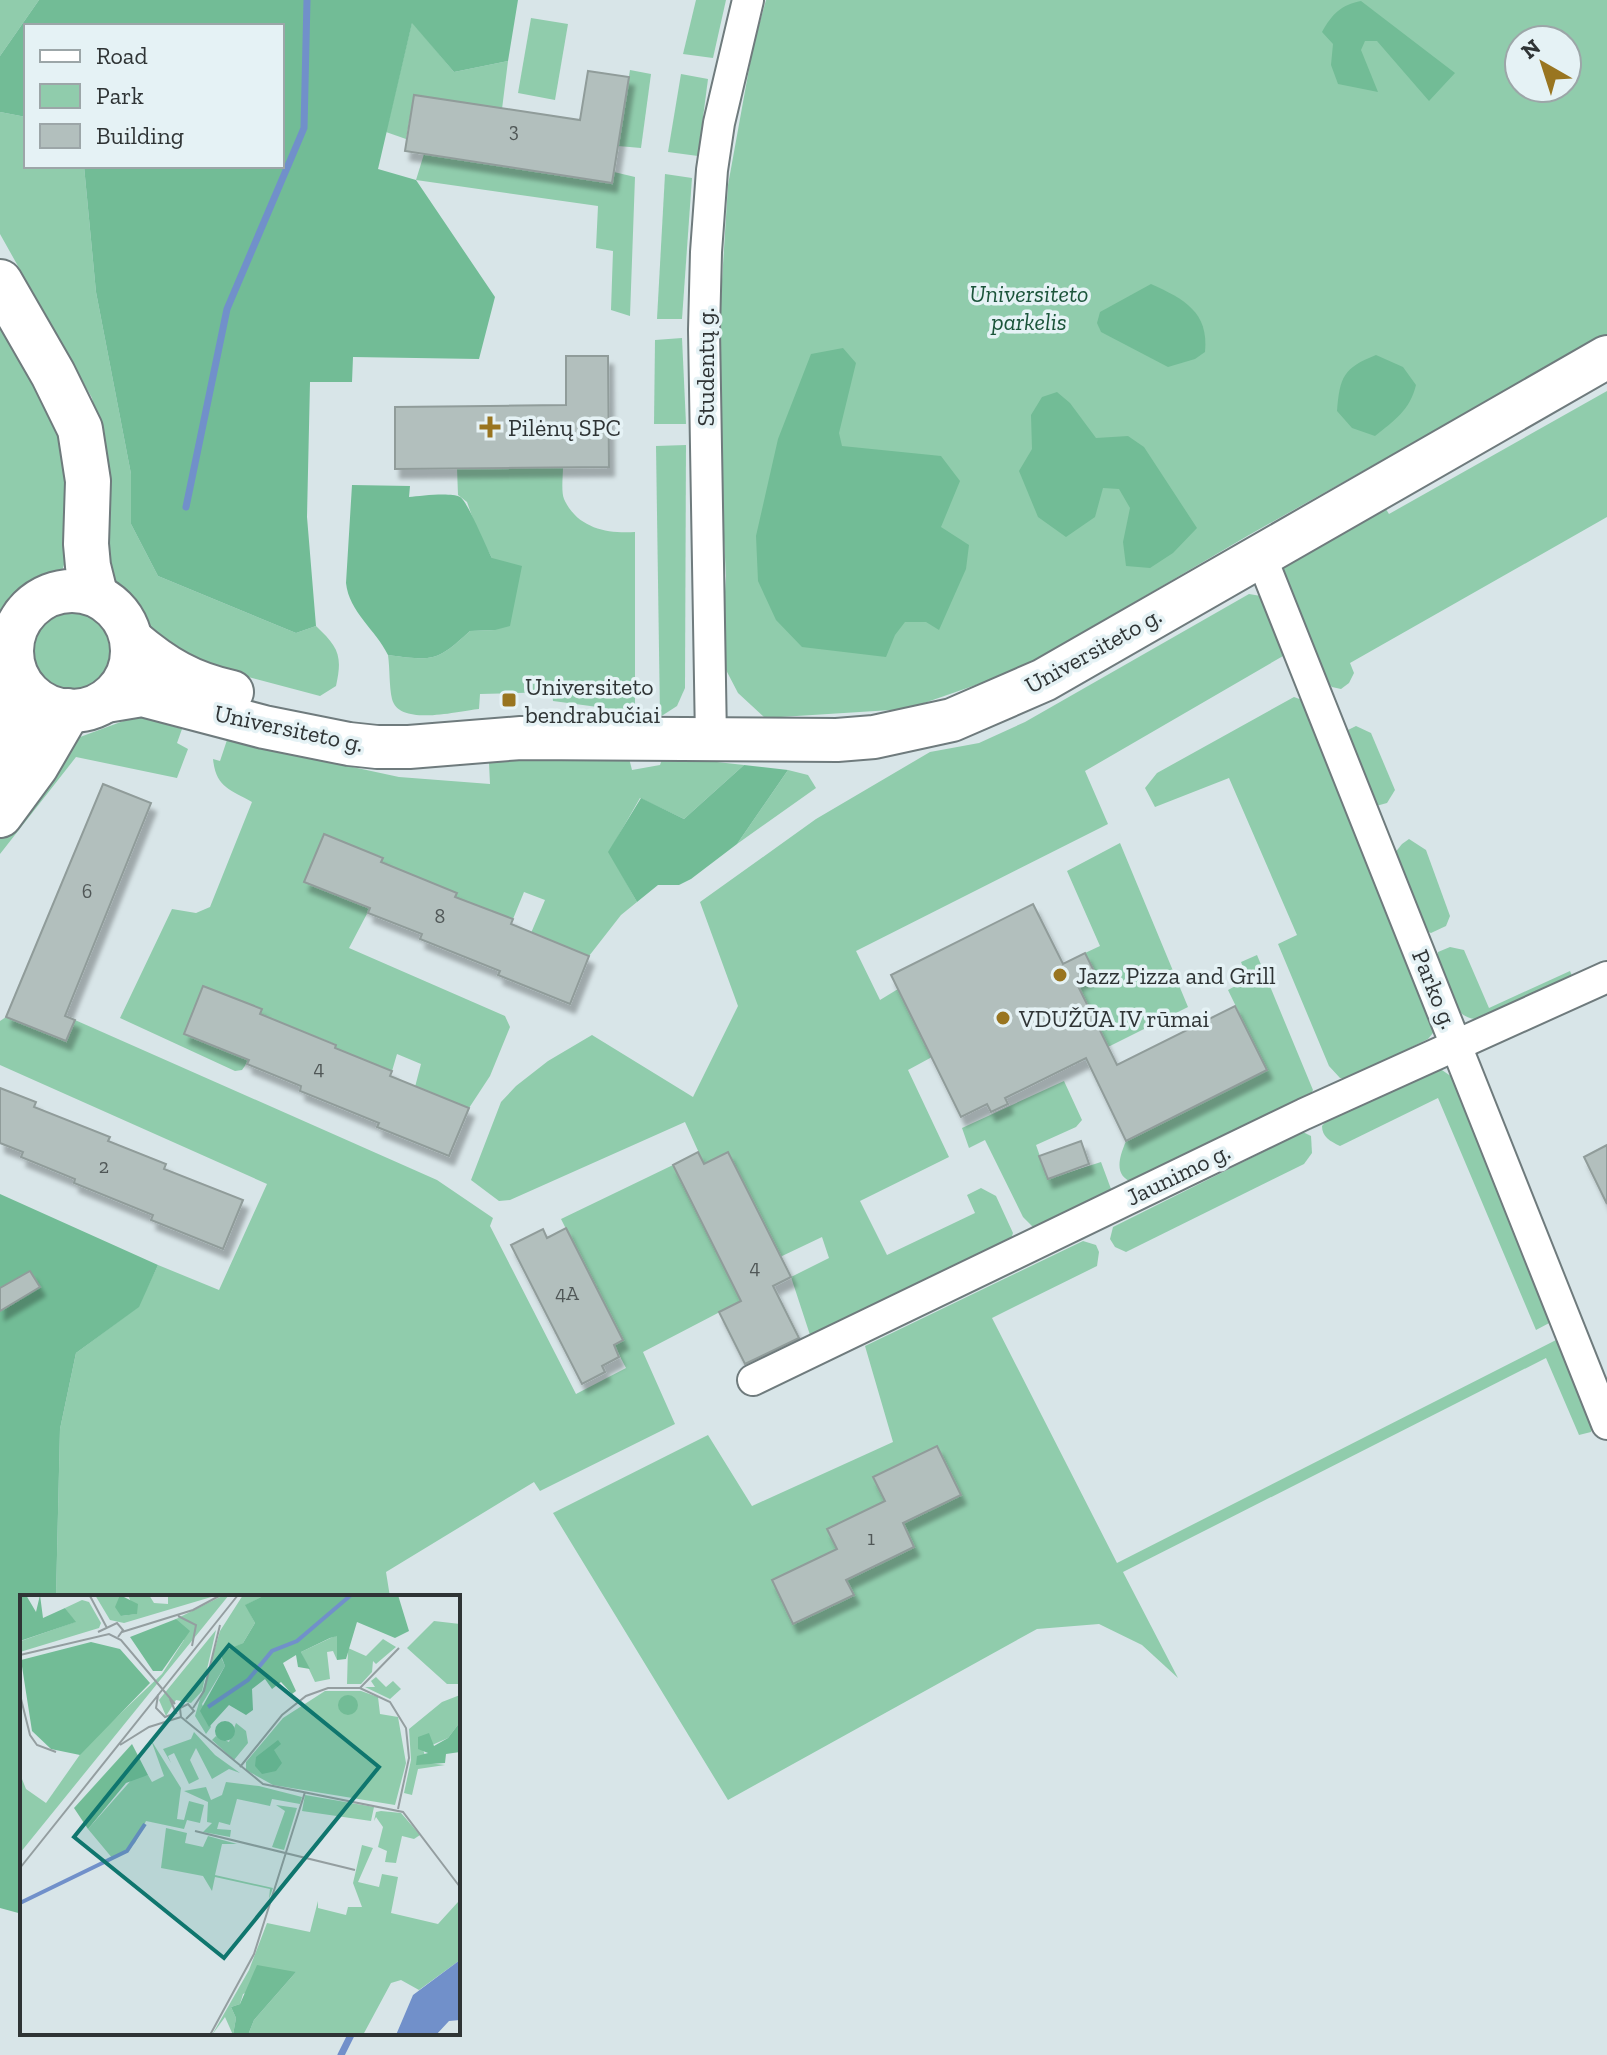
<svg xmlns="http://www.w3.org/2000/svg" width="1607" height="2055" font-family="'Zilla Slab',serif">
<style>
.green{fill:#90ccac;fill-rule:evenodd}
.forest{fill:#72bc96}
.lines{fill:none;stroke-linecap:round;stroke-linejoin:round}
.stream{stroke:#7190ca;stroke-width:7}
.building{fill:#b2bfbd;stroke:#909c9a;stroke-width:2;filter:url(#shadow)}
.street-casing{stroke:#6f7b7d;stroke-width:34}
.secondary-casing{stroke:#6f7b7d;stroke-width:46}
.highway-casing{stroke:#6f7b7d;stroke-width:48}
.street{stroke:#fff;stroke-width:30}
.secondary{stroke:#fff;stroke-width:42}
.highway{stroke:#fff;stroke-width:44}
.poi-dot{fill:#997520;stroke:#e5f2f5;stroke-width:3}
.labels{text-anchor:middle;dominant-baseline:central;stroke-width:7;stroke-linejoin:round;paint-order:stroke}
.number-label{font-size:20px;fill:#505757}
.park-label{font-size:24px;font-style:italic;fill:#1b543a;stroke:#e5f2f5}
.street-label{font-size:24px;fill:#2f3435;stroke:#e5f2f5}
.poi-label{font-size:24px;fill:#2f3435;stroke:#e5f2f5;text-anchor:start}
.inset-river{fill:none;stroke:#7190ca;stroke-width:4}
.inset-road{fill:none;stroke:#949ea0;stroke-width:2}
.view{fill:#0f766e;fill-opacity:0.15;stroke:#0f766e;stroke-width:4}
.inset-edge{fill:none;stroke:#2f3435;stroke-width:4}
</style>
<defs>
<filter id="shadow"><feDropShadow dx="5" dy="9" stdDeviation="2" flood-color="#0004"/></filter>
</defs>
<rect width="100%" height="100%" fill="#d8e5e8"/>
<!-- green -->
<g class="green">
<path d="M0,0H39L0,56Z"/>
<path d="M696,0H726L713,58L683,54Z"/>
<path d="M766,0H1607V334L1249,535L1019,670L907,709L765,718L738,693L725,668L723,623L726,576L721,482V297L728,185L753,47ZM1519,40H1567V88H1519Z"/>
<path d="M531,18L568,24L555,100L518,93Z"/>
<path d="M412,22L454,72L508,61L502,109L414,95L406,139L386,132Z"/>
<path d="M630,70L651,74L641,148L618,146Z"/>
<path d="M681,74L708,79L698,156L668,152Z"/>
<path d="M0,112L26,117V166H84L96,292L131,474V524L158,576L296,633L316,626C338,647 343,655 336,686L320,696L248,677L176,651L151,637L127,599L103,571V453L92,398L0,234Z"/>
<path d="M424,154L612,182L614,172L635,177L630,316L611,310L613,251L596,248L598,206L416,180Z"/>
<path d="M665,174L692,178L682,319H657Z"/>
<path d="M0,308L66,435L69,549L62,571L22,596L0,614Z"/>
<path d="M682,338L686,424H654L655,340Z"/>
<path d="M1607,391V517L1350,663L1354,673L1349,683L1341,689L1332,687L1326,681L1282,570L1285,565L1384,506L1389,514Z"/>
<path d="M686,445L685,688L677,706L660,717L656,446Z"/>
<path d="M563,467C563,476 561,491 564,499C577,528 607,534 635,532V712L553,701L552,692L480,694L479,709C458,711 399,727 392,699C389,686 390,669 388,655C434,661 436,662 470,631L495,630L492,558L478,533L467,502L458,495L457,468Z"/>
<path d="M1249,594L1261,596L1290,652L1085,771L1108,824L856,951L880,1000L898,989L932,1057L908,1070L949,1157L860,1201L887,1255L975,1213L967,1195L981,1188L996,1196L1013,1233L1008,1248L812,1341L791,1277L829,1258L822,1237L780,1257L728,1152L704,1164L685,1122L510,1200L499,1201L471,1180L501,1102L516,1086L548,1061L592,1035L693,1097L738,1006L700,902L816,819L930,752L979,743L1025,722Z"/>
<circle cx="72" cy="650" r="43"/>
<path d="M1294,697L1305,701L1435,1022L1433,1033L1428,1039L1348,1079L1340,1078L1329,1066L1278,944L1297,935L1229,778L1155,807L1145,788L1157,773Z"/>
<path d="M137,716L182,729L177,743L188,749L177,778L76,757L0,854V829L64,751L80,737Z"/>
<path d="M1356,726L1371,733L1395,790L1387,803L1376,806L1346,731Z"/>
<path d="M227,740L399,777L490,784L489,763L550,754H628L632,770L660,765L663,756L744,765L684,819L640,798L609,852L637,902L621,915L589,956L531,933L545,900L524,892L513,919L455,897L456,893L381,862L382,857L323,835L305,882L370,908L349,948L505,1016L510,1027L490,1076L469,1108L415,1087L421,1064L397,1054L392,1071L335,1048V1044L260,1014L262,1009L203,986L184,1034L249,1060L242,1070L235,1071L120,1018L172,909L196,913L210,907L252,802C230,789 216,788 213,759L220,761Z"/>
<path d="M788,770L808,775L816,788L737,844Z"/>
<path d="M1409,839L1426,850L1450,916L1446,926L1431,933L1424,930L1394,854L1402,844Z"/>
<path d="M1120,843L1188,1007L1108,1047L1076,982L1094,973L1085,953L1100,946L1067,871Z"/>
<path d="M1450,947L1464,950L1489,1008L1570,971L1573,978L1483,1020C1474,1019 1467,1019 1460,1012C1448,1001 1435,968 1438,952Z"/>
<path d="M1257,955L1313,1090L1308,1099L1134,1183C1113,1176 1119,1158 1126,1141L1267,1070L1228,990L1248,979L1241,962Z"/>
<path d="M6,1017L65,1041L75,1020L437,1180L493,1218L490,1226L576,1394L626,1368L614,1345L622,1340L561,1219L673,1165L741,1301L643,1352L675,1424L540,1491L534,1482L386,1572L390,1597H56L60,1429L76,1353L138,1307L158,1265L219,1290L267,1184L0,1065V1021Z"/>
<path d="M1439,1068L1455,1079L1553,1321L1536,1330L1438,1098L1340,1146C1330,1141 1322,1137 1322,1126L1328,1119Z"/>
<path d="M1064,1081L1082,1120L1076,1127L1036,1145L1048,1179L1101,1162L1111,1189L1107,1200L1035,1229L1023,1217L985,1140L969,1148L962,1128Z"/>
<path d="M1303,1132L1311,1136L1312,1153L1304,1164L1126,1252L1115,1247L1110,1239L1113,1227Z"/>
<path d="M1083,1241L1096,1245L1099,1252L1097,1266L992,1318L1117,1563L1560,1338L1595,1422L1591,1432L1579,1435L1546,1358L1123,1572L1178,1678L1142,1645L1099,1624L1037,1629L728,1800L553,1513L708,1435L752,1506L893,1442L865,1346Z"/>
</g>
<!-- forest -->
<g class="forest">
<path d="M39,0H518L508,61L454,72L412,23L378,169L416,180L495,297L479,359L353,357L352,382H310L307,517L316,626L296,633L158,576L131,524V474L96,292L84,166H282V26H26V117L0,112V56Z"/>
<path d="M1361,1L1455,73L1429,101L1377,41H1365L1361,50L1378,92L1338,84L1331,65L1333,44L1322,32C1332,14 1341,5 1361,1Z"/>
<path d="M1151,284C1184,299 1209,312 1205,352L1195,359L1168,367L1101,332L1097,323L1100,312Z"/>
<path d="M843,348L856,363L839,433L842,446L941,456L960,481L941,527L969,545L966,569L939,630L926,622H905L895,635L886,657L802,647L776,620L758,581L756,536L778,439L811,354Z"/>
<path d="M1376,355L1403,367L1416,385C1410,410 1394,421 1375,436L1352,428L1337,411C1340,377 1343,368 1376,355Z"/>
<path d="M1057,392L1070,403L1096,438L1128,436L1144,447L1197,528L1173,553L1150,568L1126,566L1123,542L1130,508L1119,489L1103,488L1095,517L1066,537L1038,517L1019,471L1032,449L1031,415L1042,397Z"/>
<path d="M352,485L410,486L409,497C421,496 450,492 460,497C467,500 486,547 492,558L522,566L510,626L495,630L470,631C436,662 434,661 388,655C376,630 349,612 346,583Z"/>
<path d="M744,765L788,770L737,844L691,879L679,885H658L637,902L608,852L641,798L684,819Z"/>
<path d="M0,1194L158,1265L139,1307L76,1353L60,1429L56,1597H22V1914L0,1908Z"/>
</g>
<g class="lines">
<!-- stream -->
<g class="stream">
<path d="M186,507L227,309L304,128L307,0"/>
<path d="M341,2055L352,2033"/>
</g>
</g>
<!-- building -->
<g class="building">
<path d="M588,71L629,77L612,183L405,151L414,95L580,120Z"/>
<path d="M566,356H608L609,467L395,469V407L566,405Z"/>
<path d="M103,784L151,803L65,1016L75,1020L66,1041L6,1017Z"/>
<path d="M324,834L383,858L381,862L457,893L455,897L513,919L511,924L589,956L570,1004L498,975L500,971L420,939L422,934L368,913L370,908L304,882Z"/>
<path d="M1033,904L1063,964L1085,953L1095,973L1076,982L1117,1065L1235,1006L1267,1070L1126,1141L1086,1058L1005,1098L1008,1104L991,1112L987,1104L961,1117L891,975Z"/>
<path d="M203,986L262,1009L260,1014L336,1045L335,1048L392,1071L390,1076L469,1108L449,1156L377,1127L379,1123L300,1091L301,1086L247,1064L249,1060L184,1034Z"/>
<path d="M0,1088L36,1102L34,1107L110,1137L108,1141L166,1164L164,1169L243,1200L223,1249L151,1220L153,1215L74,1183L75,1179L21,1157L23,1152L0,1143Z"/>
<path d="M1081,1141L1089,1164L1048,1179L1039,1156Z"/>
<path d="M1607,1145V1204L1584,1157Z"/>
<path d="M698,1152L704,1164L728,1152L791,1277L773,1286L799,1338L745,1364L719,1312L741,1301L673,1165Z"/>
<path d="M566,1228L623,1340L614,1345L619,1357L602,1366L605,1372L582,1384L511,1245L543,1229L547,1238Z"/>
<path d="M30,1271L40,1287L0,1311V1288Z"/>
<path d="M937,1446L961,1495L903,1523L914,1547L846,1580L854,1595L793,1624L772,1580L837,1549L827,1529L885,1501L873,1477Z"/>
</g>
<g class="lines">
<defs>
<g id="street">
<path d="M1260,554L1607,1424"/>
<path d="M711,739L704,330L706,252L712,170L719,123L748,0"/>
<path d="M753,1380L1304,1114L1607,977"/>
</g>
<g id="secondary">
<circle cx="72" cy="651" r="60"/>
<path d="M132,640C164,667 190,683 232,692"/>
<path d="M106,701L142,695L264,727L349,744L377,747H409L521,738L837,740L874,737L952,720L1044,680L1607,357"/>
</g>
<g id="highway">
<path d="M0,282L53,374L80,429L88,481L86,544L88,566L95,594"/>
<path d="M0,698C29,720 16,749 0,774"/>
<path d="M0,815L36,766L68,711"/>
</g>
</defs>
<!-- street casing -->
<use href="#street" class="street-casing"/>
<!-- secondary casing -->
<use href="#secondary" class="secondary-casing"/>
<!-- highway casing -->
<use href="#highway" class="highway-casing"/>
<!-- street -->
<use href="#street" class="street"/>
<!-- secondary -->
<use href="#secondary" class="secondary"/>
<!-- highway -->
<use href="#highway" class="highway"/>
</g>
<!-- markers -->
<g class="poi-dot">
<path d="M486 415h8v8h8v8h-8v8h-8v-8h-8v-8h8z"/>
<rect x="501" y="692" width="16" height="16" rx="4"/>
<circle cx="1060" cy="975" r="8"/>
<circle cx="1003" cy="1018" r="8"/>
</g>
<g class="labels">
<!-- number labels -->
<g class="number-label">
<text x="514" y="130">3</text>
<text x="87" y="891">6</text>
<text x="440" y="916">8</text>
<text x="319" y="1068">4</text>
<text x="104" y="1166">2</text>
<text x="755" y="1267">4</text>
<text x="567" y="1293">4A</text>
<text x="871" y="1538">1</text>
</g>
<!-- park labels -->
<g class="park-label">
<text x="1029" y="293">Universiteto<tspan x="1029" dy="28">parkelis</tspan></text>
</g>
<!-- street labels -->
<g class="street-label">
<text transform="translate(705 367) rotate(-90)">Studentų g.</text>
<text transform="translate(1093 650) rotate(-29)">Universiteto g.</text>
<text transform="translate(289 728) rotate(12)">Universiteto g.</text>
<text transform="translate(1435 989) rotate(68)">Parko g.</text>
<text transform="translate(1178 1174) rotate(-26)">Jaunimo g.</text>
</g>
<!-- poi labels -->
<g class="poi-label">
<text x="508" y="427">Pilėnų SPC</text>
<text x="525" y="686">Universiteto<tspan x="525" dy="28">bendrabučiai</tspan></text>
<text x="1076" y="975">Jazz Pizza and Grill</text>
<text x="1019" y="1018">VDUŽŪA IV rūmai</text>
</g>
</g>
<!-- overview -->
<g transform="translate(20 1595)">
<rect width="440" height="440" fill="#d8e5e8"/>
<path d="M75,0H100L101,21L116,19L108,0H129L134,8L148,9V0H198L104,28L90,25ZM204,0H209L0,258V179L6,194L26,208L66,151L142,79L164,45L156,24ZM223,0H245L226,10L235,28L223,48L200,60L205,71L182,109L191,132L186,139L175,121L200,36ZM62,5L69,7L81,28L79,33L0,57L1,46L55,27L45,13ZM414,26L440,29V89H427L387,53ZM196,35L182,96L171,108L156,105L146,121L139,105ZM317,40V65L313,56L307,57L310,84L295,87L281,57ZM363,44L376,52L356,69L353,66L352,77L341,89H327L328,53L346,61ZM356,82L366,92L373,86L381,94L370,104L345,92H355L351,86ZM305,96H341L358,102L360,119L378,122L386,168L375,210L253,190L226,175V167L263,123ZM440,100V127L428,143L403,154L407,168L425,170L398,174L392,200L384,198L391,165L389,134L422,107ZM216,128L226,136L228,148L214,165L192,145L196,141L209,147ZM174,137L195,160L220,178L209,174L192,184L176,153L170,165L179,184L169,189L154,158L148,161L151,168L143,154L171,144ZM131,145L161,193L157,224L164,225L169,206L184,210L180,228L167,225L164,234L126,226L115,248L93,264L68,234L114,182L128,180L132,187L144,181ZM206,187L239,191L282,202L280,209L252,204L250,211L217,204L210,230L199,227L197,234L211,235L210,242L183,237L192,228L187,227L188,207L164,196L186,192L191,205L202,200ZM285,200L354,212L351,226L282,216ZM256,210L277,213L264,255L252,252L265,216ZM361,216L381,218L400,240L394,244L382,241L376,268L365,267L367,256L358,252L363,232L356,222L354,226L356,217ZM146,233L167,238L165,248L183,252L188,241L217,249H202L195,280L253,293L249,304L250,294L195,282L192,296L183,281L141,273ZM342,250L353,253L338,287L359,292L362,279L378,282L371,318L418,329L438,307L440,365L399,395L381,385L371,388L343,440H228L234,425L276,377L223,399L220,409L211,412L216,423L213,440L205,422L192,440L229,375L247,328L290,337L298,306V313L326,320L328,312H342L333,288Z" fill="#90ccac"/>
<path d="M0,0H6L16,17L20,0L23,23L45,13L56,27L0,46ZM100,0L118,9L117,19L101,21L95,12ZM245,0H378L389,36L375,43L337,27L326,64L317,65V41L310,43L281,57L290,74L278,72L276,60L263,68L276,96L272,99L261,87L252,94L245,84L232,94L233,115L226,120L209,110L189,132L180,116L205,71L200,58L223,48L235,28L225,10ZM156,24L170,36L142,76H133L110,42ZM71,47L100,54L130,88L60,160L31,154L12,136L1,65ZM318 110a10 10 0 1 1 20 0a10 10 0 1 1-20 0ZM195 136a10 10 0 1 1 20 0a10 10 0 1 1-20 0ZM440,127V157L426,159L425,168L396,170L397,161L408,158L398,154V142L409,138L414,151L428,143ZM258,145L261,149L254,155L262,168L256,176L242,179L235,171L236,162ZM112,149L128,180L106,188L68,234L54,213ZM237,370L276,377L234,425L228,440H213L216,423L211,412L220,409Z" fill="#72bc96"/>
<path d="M440,365V425L429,426L416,440H376L393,400Z" fill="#7190ca"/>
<path class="inset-river" d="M188,112L228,85L252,56L277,46L331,0M0,308L107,256L125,229"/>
<path class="inset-road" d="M70,1L87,33M158,21L176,30L172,51M78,37L97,28L103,35L98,42M102,37L173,15L201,0M0,60L89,39L101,45L155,109M340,93L379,53M0,100L10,140L17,150L36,157M138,100L136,113L145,122L156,118L150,104M173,113L184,96L200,30M166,124L174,116L168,109L160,113L161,122L243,189L383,217L440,292M100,150L129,132L161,122M220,172L262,120L286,101L308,93H340L370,107L386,133L389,163L378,214M175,236L335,275M0,273L218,0M190,440L234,359L285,197"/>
<path class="view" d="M209,50L359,172L204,363L54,242Z"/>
<rect width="440" height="440" class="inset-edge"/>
</g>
<!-- legend -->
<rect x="24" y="24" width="260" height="144" fill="#e5f2f5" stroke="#9ca6a8" stroke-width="2"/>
<rect x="40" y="50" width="40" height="12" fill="#ffffff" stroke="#9ca6a8" stroke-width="2"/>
<text x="96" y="64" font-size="24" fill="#2f3435">Road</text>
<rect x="40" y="84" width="40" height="24" fill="#90ccac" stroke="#9ca6a8" stroke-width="2"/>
<text x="96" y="104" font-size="24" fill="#2f3435">Park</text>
<rect x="40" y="124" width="40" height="24" fill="#b2bfbd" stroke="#9ca6a8" stroke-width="2"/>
<text x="96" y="144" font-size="24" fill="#2f3435">Building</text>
<!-- north arrow -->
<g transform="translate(1543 64) rotate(321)"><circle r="38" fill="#e5f2f5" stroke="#9ca6a8" stroke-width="2"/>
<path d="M0-6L14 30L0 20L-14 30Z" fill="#997520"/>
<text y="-12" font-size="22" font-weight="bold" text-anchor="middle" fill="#2f3435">N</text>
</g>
</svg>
